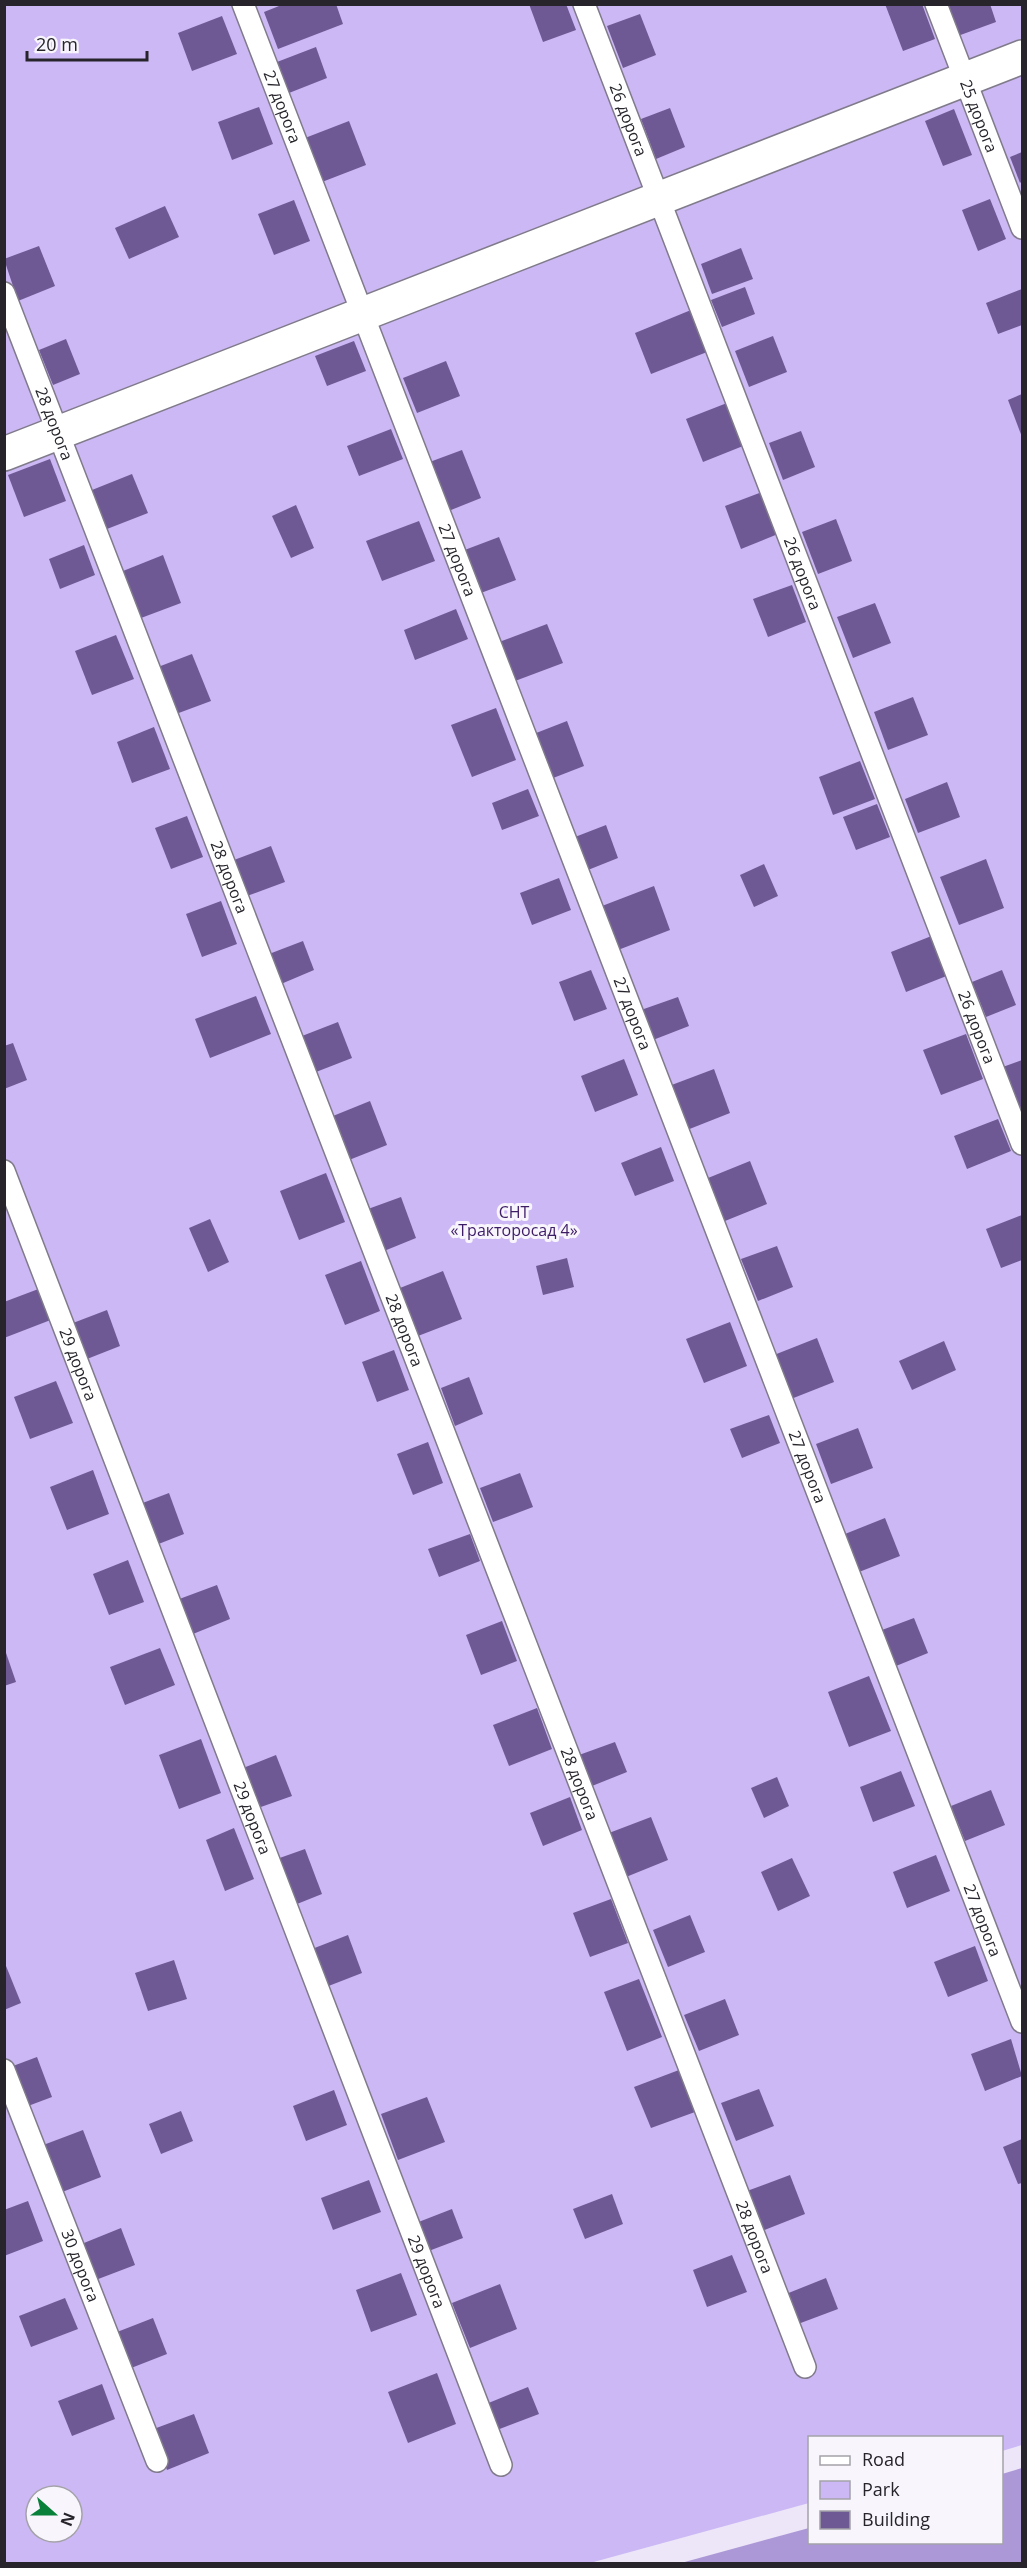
<svg xmlns="http://www.w3.org/2000/svg" width="1027" height="2568" font-family="'Open Sans',sans-serif">
<style>
.green{fill:#ccb8f4;fill-rule:evenodd}
.forest{fill:#ad98d7}
.building{fill:#6e5994}
.lines{fill:none;stroke-linecap:round;stroke-linejoin:round}
.lane-casing{stroke:#807b8b;stroke-width:24}
.street-casing{stroke:#807b8b;stroke-width:36}
.lane{stroke:#fff;stroke-width:21}
.street{stroke:#fff;stroke-width:33}
.labels{text-anchor:middle;dominant-baseline:central;stroke-width:6;stroke-linejoin:round;paint-order:stroke}
.street-label{font-size:16px;fill:#27252b;stroke:#f8f5fd}
.park-label{font-size:16px;fill:#3d1c66;stroke:#f8f5fd}
</style>
<rect width="100%" height="100%" fill="#ece6f8"/>
<!-- green -->
<path class="green" d="M5,5H1022V2445L1002,2451V2438H810L809,2503L590,2563L5,2564ZM36,2496H72V2532H36Z"/>
<!-- forest -->
<path class="forest" d="M1022,2468V2563H681L809,2528L810,2542H1002V2474Z"/>
<!-- building -->
<g class="building">
<path d="M284,4H336L343,24L278,49L264,12Z"/>
<path d="M529,4H566L576,30L543,42Z"/>
<path d="M885,4H922L935,39L903,51Z"/>
<path d="M943,4H990L996,22L955,37Z"/>
<path d="M640,14L656,55L623,68L607,26Z"/>
<path d="M222,16L237,54L192,71L178,33Z"/>
<path d="M316,47L327,78L289,93L277,62Z"/>
<path d="M259,107L273,144L232,160L218,122Z"/>
<path d="M670,108L685,147L656,159L641,119Z"/>
<path d="M954,109L972,155L943,166L925,121Z"/>
<path d="M349,121L366,165L322,182L305,138Z"/>
<path d="M1022,152V181L1020,183L1010,157Z"/>
<path d="M990,199L1006,239L978,251L962,210Z"/>
<path d="M294,200L310,241L274,255L258,214Z"/>
<path d="M165,206L179,237L129,259L115,228Z"/>
<path d="M39,246L55,286L18,301L4,259Z"/>
<path d="M741,248L753,279L712,294L701,264Z"/>
<path d="M745,287L755,314L722,327L711,300Z"/>
<path d="M1022,289V325L998,334L986,303Z"/>
<path d="M691,310L707,352L651,374L635,333Z"/>
<path d="M773,336L787,372L749,387L735,351Z"/>
<path d="M66,339L80,374L53,385L39,350Z"/>
<path d="M354,341L366,371L327,386L315,356Z"/>
<path d="M446,361L460,396L417,413L403,378Z"/>
<path d="M1022,394V437L1008,400Z"/>
<path d="M727,403L743,446L703,462L686,419Z"/>
<path d="M391,429L403,459L359,476L347,446Z"/>
<path d="M801,431L815,467L783,480L769,443Z"/>
<path d="M462,450L481,498L446,512L427,463Z"/>
<path d="M50,459L66,501L24,517L8,475Z"/>
<path d="M132,474L148,513L107,529L92,490Z"/>
<path d="M762,492L778,534L741,549L725,506Z"/>
<path d="M296,505L314,548L291,558L272,516Z"/>
<path d="M836,519L852,561L818,574L802,532Z"/>
<path d="M419,521L435,561L382,581L366,541Z"/>
<path d="M499,537L516,580L478,594L462,551Z"/>
<path d="M84,545L95,575L60,589L49,559Z"/>
<path d="M163,555L181,603L141,618L123,571Z"/>
<path d="M792,585L806,622L768,637L753,599Z"/>
<path d="M875,603L891,643L853,658L837,617Z"/>
<path d="M456,609L468,639L415,660L404,630Z"/>
<path d="M547,624L563,663L515,681L499,642Z"/>
<path d="M116,635L134,679L92,695L75,651Z"/>
<path d="M192,654L211,701L176,714L158,667Z"/>
<path d="M913,697L928,735L888,750L874,712Z"/>
<path d="M496,708L516,760L472,777L451,725Z"/>
<path d="M567,721L584,766L548,780L531,735Z"/>
<path d="M154,727L170,769L132,783L117,742Z"/>
<path d="M860,761L875,799L833,815L819,777Z"/>
<path d="M947,782L960,817L918,833L905,799Z"/>
<path d="M528,789L539,816L502,830L492,803Z"/>
<path d="M877,804L890,837L856,850L843,817Z"/>
<path d="M187,816L203,857L171,869L155,828Z"/>
<path d="M606,825L618,858L588,870L575,837Z"/>
<path d="M271,846L285,882L247,896L234,860Z"/>
<path d="M986,859L1004,908L959,925L940,877Z"/>
<path d="M764,864L778,896L754,907L740,875Z"/>
<path d="M559,878L571,910L532,925L520,893Z"/>
<path d="M654,886L670,930L618,950L602,906Z"/>
<path d="M221,901L237,944L202,957L186,914Z"/>
<path d="M934,935L949,975L906,992L891,952Z"/>
<path d="M303,941L314,970L281,984L269,954Z"/>
<path d="M591,970L607,1009L574,1021L559,982Z"/>
<path d="M1002,970L1016,1005L986,1017L972,982Z"/>
<path d="M256,996L271,1034L210,1058L195,1019Z"/>
<path d="M678,997L689,1026L653,1040L641,1010Z"/>
<path d="M338,1022L352,1058L316,1072L302,1036Z"/>
<path d="M966,1034L983,1079L941,1095L923,1050Z"/>
<path d="M13,1043L27,1080L4,1089V1046Z"/>
<path d="M624,1059L638,1095L595,1112L581,1076Z"/>
<path d="M1022,1060V1110L1017,1112L1000,1068Z"/>
<path d="M714,1069L730,1113L687,1130L669,1086Z"/>
<path d="M370,1101L387,1145L349,1160L333,1116Z"/>
<path d="M998,1119L1011,1151L967,1169L954,1136Z"/>
<path d="M661,1147L674,1181L635,1196L621,1163Z"/>
<path d="M750,1161L767,1204L725,1221L708,1178Z"/>
<path d="M326,1173L345,1222L299,1240L280,1191Z"/>
<path d="M401,1197L416,1238L384,1251L368,1209Z"/>
<path d="M1022,1215V1260L1001,1268L986,1229Z"/>
<path d="M210,1219L229,1262L208,1272L189,1228Z"/>
<path d="M777,1246L793,1287L758,1301L741,1259Z"/>
<path d="M567,1258L574,1287L543,1295L536,1266Z"/>
<path d="M361,1261L380,1311L345,1325L325,1275Z"/>
<path d="M443,1271L462,1319L418,1336L400,1288Z"/>
<path d="M49,1285L61,1316L4,1338V1302Z"/>
<path d="M107,1310L120,1346L87,1359L73,1323Z"/>
<path d="M730,1322L747,1366L704,1383L686,1339Z"/>
<path d="M817,1338L834,1382L791,1399L774,1355Z"/>
<path d="M944,1341L956,1370L912,1390L899,1361Z"/>
<path d="M394,1350L409,1390L377,1402L362,1362Z"/>
<path d="M469,1377L483,1414L455,1426L441,1388Z"/>
<path d="M56,1381L73,1423L30,1439L14,1397Z"/>
<path d="M769,1415L780,1443L742,1458L730,1429Z"/>
<path d="M858,1428L873,1468L831,1484L816,1444Z"/>
<path d="M428,1442L443,1483L413,1495L397,1454Z"/>
<path d="M93,1470L109,1514L67,1530L50,1487Z"/>
<path d="M520,1473L533,1507L493,1522L480,1488Z"/>
<path d="M169,1493L184,1534L156,1545L140,1504Z"/>
<path d="M885,1518L900,1556L859,1572L845,1534Z"/>
<path d="M470,1534L480,1561L439,1577L428,1549Z"/>
<path d="M128,1560L144,1602L109,1615L93,1574Z"/>
<path d="M217,1585L230,1619L188,1636L174,1601Z"/>
<path d="M914,1618L928,1653L896,1666L882,1630Z"/>
<path d="M502,1621L517,1661L481,1675L466,1635Z"/>
<path d="M4,1647L16,1682L4,1686Z"/>
<path d="M160,1648L175,1685L125,1705L110,1667Z"/>
<path d="M869,1676L891,1731L849,1747L828,1692Z"/>
<path d="M537,1708L552,1749L509,1766L493,1725Z"/>
<path d="M201,1739L221,1793L179,1809L159,1755Z"/>
<path d="M615,1742L627,1772L592,1786L579,1755Z"/>
<path d="M276,1755L292,1796L258,1808L243,1768Z"/>
<path d="M901,1771L915,1806L873,1822L860,1787Z"/>
<path d="M777,1777L789,1806L764,1818L751,1788Z"/>
<path d="M991,1790L1005,1825L965,1841L951,1806Z"/>
<path d="M570,1797L582,1830L543,1846L530,1813Z"/>
<path d="M651,1817L668,1860L626,1877L609,1833Z"/>
<path d="M234,1828L254,1879L225,1891L206,1840Z"/>
<path d="M305,1849L322,1894L292,1906L274,1860Z"/>
<path d="M936,1855L950,1891L907,1908L893,1872Z"/>
<path d="M792,1858L810,1896L778,1911L761,1872Z"/>
<path d="M611,1899L628,1943L590,1957L573,1913Z"/>
<path d="M690,1915L705,1952L668,1967L653,1930Z"/>
<path d="M348,1935L362,1973L326,1987L312,1949Z"/>
<path d="M975,1946L988,1981L948,1997L934,1962Z"/>
<path d="M174,1960L187,1999L148,2011L135,1973Z"/>
<path d="M4,1961L21,2003L4,2010Z"/>
<path d="M639,1979L662,2037L627,2051L604,1992Z"/>
<path d="M725,1999L739,2035L699,2051L684,2015Z"/>
<path d="M1011,2039L1022,2076L985,2091L971,2054Z"/>
<path d="M37,2057L52,2097L20,2109L5,2069Z"/>
<path d="M679,2070L695,2112L651,2128L634,2087Z"/>
<path d="M759,2089L774,2126L736,2141L721,2103Z"/>
<path d="M334,2090L347,2125L306,2141L293,2106Z"/>
<path d="M427,2097L445,2142L398,2160L381,2114Z"/>
<path d="M181,2111L193,2141L161,2154L149,2124Z"/>
<path d="M83,2130L101,2177L57,2194L38,2147Z"/>
<path d="M1022,2139V2183L1018,2184L1003,2147Z"/>
<path d="M790,2175L805,2214L762,2231L747,2191Z"/>
<path d="M369,2180L381,2212L333,2230L321,2198Z"/>
<path d="M612,2194L623,2224L585,2239L573,2209Z"/>
<path d="M28,2201L43,2241L4,2256V2210Z"/>
<path d="M452,2209L463,2238L426,2252L416,2223Z"/>
<path d="M121,2228L135,2265L93,2281L79,2245Z"/>
<path d="M732,2255L747,2292L707,2307L693,2270Z"/>
<path d="M401,2273L417,2315L371,2332L356,2290Z"/>
<path d="M826,2278L838,2309L798,2324L786,2294Z"/>
<path d="M500,2284L517,2329L470,2348L452,2303Z"/>
<path d="M65,2298L78,2329L31,2347L19,2316Z"/>
<path d="M153,2318L167,2354L126,2370L112,2334Z"/>
<path d="M437,2373L456,2424L408,2443L388,2392Z"/>
<path d="M102,2384L115,2419L72,2436L58,2401Z"/>
<path d="M528,2387L539,2414L497,2430L486,2404Z"/>
<path d="M194,2414L209,2453L167,2470L151,2430Z"/>
</g>
<g class="lines">
<defs>
<g id="lane">
<path id="s1" d="M243,4L1022,2022"/>
<path id="s2" d="M584,4L1022,1144"/>
<path id="s3" d="M936,4L1022,228"/>
<path id="s4" d="M4,293L805,2367"/>
<path id="s5" d="M4,1171L501,2465"/>
<path id="s6" d="M4,2070L157,2461"/>
</g>
<path id="street" d="M4,454L1022,57"/>
</defs>
<!-- lane casing -->
<use href="#lane" class="lane-casing"/>
<!-- street casing -->
<use href="#street" class="street-casing"/>
<!-- lane -->
<use href="#lane" class="lane"/>
<!-- street -->
<use href="#street" class="street"/>
</g>
<g class="labels">
<!-- street labels -->
<g class="street-label">
<text stroke="none"><textPath href="#s1" startOffset="110">27 дорога</textPath></text>
<text stroke="none"><textPath href="#s3" startOffset="120">25 дорога</textPath></text>
<text stroke="none"><textPath href="#s2" startOffset="124">26 дорога</textPath></text>
<text stroke="none"><textPath href="#s4" startOffset="140">28 дорога</textPath></text>
<text stroke="none"><textPath href="#s1" startOffset="596">27 дорога</textPath></text>
<text stroke="none"><textPath href="#s2" startOffset="610">26 дорога</textPath></text>
<text stroke="none"><textPath href="#s4" startOffset="626">28 дорога</textPath></text>
<text stroke="none"><textPath href="#s1" startOffset="1082">27 дорога</textPath></text>
<text stroke="none"><textPath href="#s2" startOffset="1096">26 дорога</textPath></text>
<text stroke="none"><textPath href="#s4" startOffset="1112">28 дорога</textPath></text>
<text stroke="none"><textPath href="#s5" startOffset="207">29 дорога</textPath></text>
<text stroke="none"><textPath href="#s1" startOffset="1568">27 дорога</textPath></text>
<text stroke="none"><textPath href="#s4" startOffset="1598">28 дорога</textPath></text>
<text stroke="none"><textPath href="#s5" startOffset="693">29 дорога</textPath></text>
<text stroke="none"><textPath href="#s1" startOffset="2054">27 дорога</textPath></text>
<text stroke="none"><textPath href="#s4" startOffset="2084">28 дорога</textPath></text>
<text stroke="none"><textPath href="#s6" startOffset="210">30 дорога</textPath></text>
<text stroke="none"><textPath href="#s5" startOffset="1179">29 дорога</textPath></text>
</g>
<!-- park labels -->
<g class="park-label">
<text x="514" y="1212">СНТ<tspan x="514" dy="18">«Тракторосад 4»</tspan></text>
</g>
</g>
<!-- border -->
<rect width="1027" height="2568" fill="none" stroke="#27252b" stroke-width="12"/>
<!-- legend -->
<rect x="808" y="2436" width="195" height="108" fill="#f8f5fd" stroke="#a4a2a9" stroke-width="1.5"/>
<rect x="820" y="2456" width="30" height="9" fill="#ffffff" stroke="#a4a2a9" stroke-width="1.5"/>
<text x="862" y="2466" font-size="18" fill="#27252b">Road</text>
<rect x="820" y="2481" width="30" height="18" fill="#ccb8f4" stroke="#a4a2a9" stroke-width="1.5"/>
<text x="862" y="2496" font-size="18" fill="#27252b">Park</text>
<rect x="820" y="2511" width="30" height="18" fill="#6e5994" stroke="#a4a2a9" stroke-width="1.5"/>
<text x="862" y="2526" font-size="18" fill="#27252b">Building</text>
<!-- north arrow -->
<g transform="translate(54 2514) rotate(111)"><circle r="28" fill="#f8f5fd" stroke="#a4a2a9" stroke-width="1.5"/>
<path d="M0-4.5L10 22L0 15L-10 22Z" fill="#0a813a"/>
<text y="-9" font-size="16" font-weight="bold" text-anchor="middle" fill="#27252b">N</text>
</g>
<!-- scale -->
<path d="M27 51v9h120v-9" fill="none" stroke="#27252b" stroke-width="3"/>
<text x="36" y="51" font-size="18" fill="#27252b" stroke="#f8f5fd" stroke-width="4.5" paint-order="stroke">20 m</text>
</svg>
